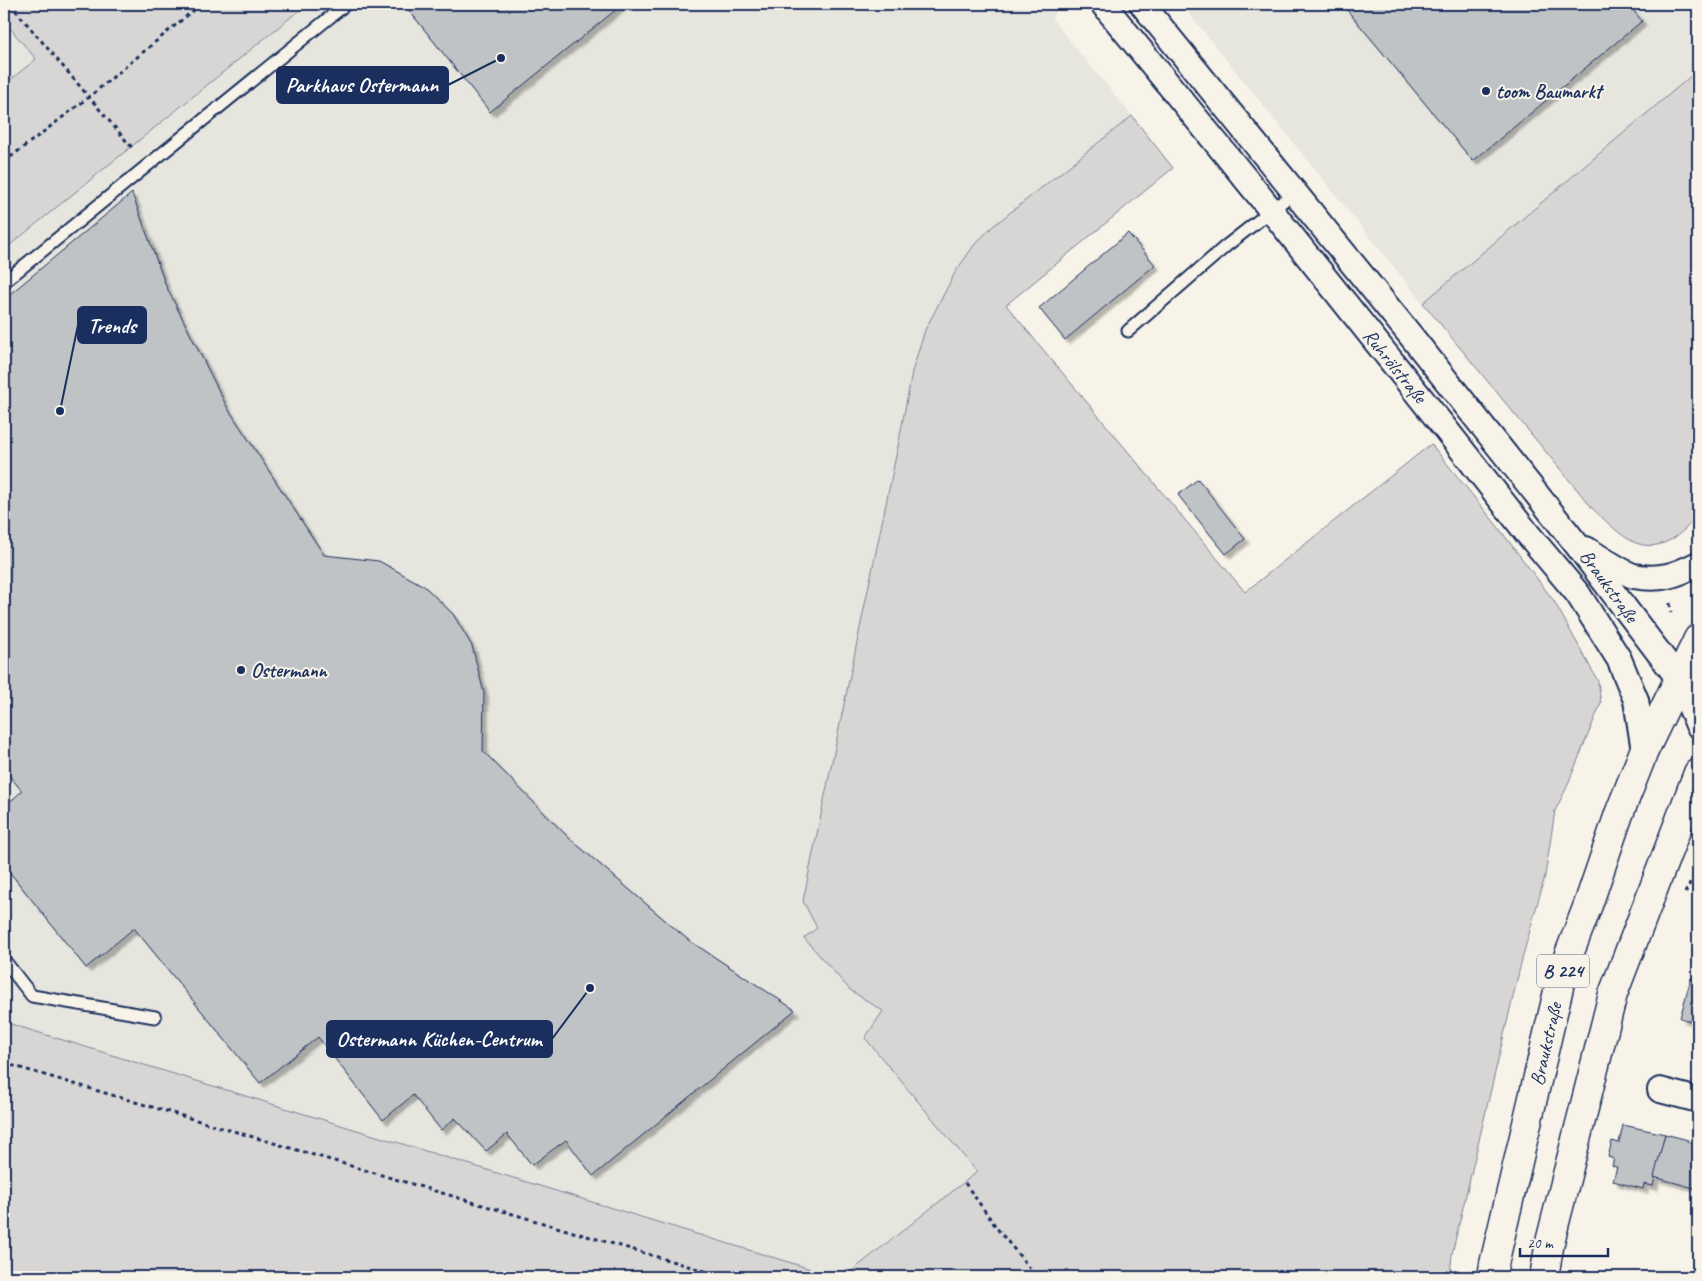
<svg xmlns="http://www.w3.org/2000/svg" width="1702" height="1281" font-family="Caveat,sans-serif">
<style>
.built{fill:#e6e5de}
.green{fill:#d7d6d4;stroke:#798299}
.building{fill:#c0c3c5;stroke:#1b2f5e;filter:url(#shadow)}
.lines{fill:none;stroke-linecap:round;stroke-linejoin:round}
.lane-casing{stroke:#1b2f5e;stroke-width:15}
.street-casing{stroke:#1b2f5e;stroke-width:28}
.primary-casing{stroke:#1b2f5e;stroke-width:31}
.path{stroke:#1b2f5e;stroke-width:3;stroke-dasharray:4 4;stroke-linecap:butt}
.lane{stroke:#f7f3e8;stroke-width:11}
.street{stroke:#f7f3e8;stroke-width:24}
.primary{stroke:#f7f3e8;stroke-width:28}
.poi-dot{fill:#1b2f5e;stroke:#f7f3e8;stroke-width:2}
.labels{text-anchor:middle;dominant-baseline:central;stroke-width:4;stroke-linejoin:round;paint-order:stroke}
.shield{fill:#f7f3e8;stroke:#5d6a87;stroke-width:1}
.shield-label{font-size:19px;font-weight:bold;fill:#1b2f5e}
.poi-label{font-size:20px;font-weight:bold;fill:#1b2f5e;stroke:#f7f3e8;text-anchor:start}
.street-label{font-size:20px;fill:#1b2f5e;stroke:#f7f3e8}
.leader{fill:none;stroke:#1b2f5e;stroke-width:2}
.callout-dot{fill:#1b2f5e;stroke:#f7f3e8;stroke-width:2}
.callout{fill:#1b2f5e;stroke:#1b2f5e;stroke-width:2}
.callout-label{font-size:21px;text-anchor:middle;font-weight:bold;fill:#fff}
</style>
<defs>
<filter id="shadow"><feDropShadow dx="4.5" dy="4.5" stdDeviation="1" flood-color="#0004"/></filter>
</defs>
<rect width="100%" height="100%" fill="#f7f3e8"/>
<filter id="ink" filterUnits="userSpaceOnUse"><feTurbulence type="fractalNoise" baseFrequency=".02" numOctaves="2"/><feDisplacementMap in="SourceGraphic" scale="10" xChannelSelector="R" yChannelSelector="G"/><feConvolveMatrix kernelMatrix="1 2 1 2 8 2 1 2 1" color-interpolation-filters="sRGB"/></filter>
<g filter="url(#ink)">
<!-- built -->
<g class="built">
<path d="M307,4H1059L1052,19L1132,116L992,227L975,244L956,271L912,372L898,446L817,928L804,938L850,990L883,1011L865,1038L977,1172L844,1277H837L4,1022V250Z"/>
<path d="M1181,4H1698V70L1423,303Z"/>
<path d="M4,21L36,59L4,85Z"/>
</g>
<!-- green -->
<g class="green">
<path d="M4,4H307L4,250V85L36,59L4,21Z"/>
<path d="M1698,70V514C1684,533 1662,553 1636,543C1621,537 1605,520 1593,509L1423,303Z"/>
<path d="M1132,116L1173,168L1006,305L1245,592L1431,444L1495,523L1554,601L1598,681L1601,703L1566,789L1555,811L1545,876L1522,959L1452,1254L1450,1277H844L977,1172L865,1038L883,1011L850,990L804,938L817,928L803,901L898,446L912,372L925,330L956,271L975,244L992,227Z"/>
<path d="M4,1022L837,1277H4Z"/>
</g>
<!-- building -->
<g class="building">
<path d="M404,4H623L490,112Z"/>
<path d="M1342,4H1628L1642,21L1473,161Z"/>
<path d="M132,193L166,286L227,407L324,555L379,561L424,586L453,614L472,646L484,693L483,751L568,837L687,939L795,1010L593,1176L566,1140L532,1165L507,1134L486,1151L455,1118L441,1130L413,1095L383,1120L318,1037L260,1083L134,928L86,968L4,865V807L22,791L4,769V299Z"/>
<path d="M1128,233L1155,265L1065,340L1039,308Z"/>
<path d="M1198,479L1245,539L1226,554L1178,495Z"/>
<path d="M1691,978L1698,980V1023L1680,1018Z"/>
<path d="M1623,1125L1665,1134L1653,1186L1644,1184L1643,1189L1613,1181L1617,1167L1612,1166L1614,1159L1608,1157L1612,1141L1619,1143Z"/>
<path d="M1665,1134L1688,1140L1687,1142L1698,1145V1189L1654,1177Z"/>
</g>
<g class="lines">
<defs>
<g id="lane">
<path d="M4,282L346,4"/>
<path d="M1128,331L1226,246L1295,192"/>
<path d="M4,960L32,996L155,1017"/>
</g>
<g id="street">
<path d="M1103,4L1271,210L1444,427L1527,533L1578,594L1619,659L1636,700L1644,751"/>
<path d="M1142,4L1411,336L1577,545L1678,678L1698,725"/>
<path d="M1586,549C1596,555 1625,574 1634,576C1660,581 1676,575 1698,564"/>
<path d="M1660,1090L1698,1100"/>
</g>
<g id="primary">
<path d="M1492,1277L1494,1264L1563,970L1588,905L1619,814L1644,751L1698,639"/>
<path d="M1544,1277L1550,1242L1613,994L1698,773"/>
</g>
</defs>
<!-- lane casing -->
<use href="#lane" class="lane-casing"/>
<!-- street casing -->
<use href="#street" class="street-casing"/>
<!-- primary casing -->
<use href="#primary" class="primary-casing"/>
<!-- path -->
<g class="path">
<path d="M10,4L134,150"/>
<path d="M4,162L89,97L201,4"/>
<path d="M1670,603L1671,613"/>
<path d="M1685,893L1698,868"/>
<path d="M4,1063L725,1277"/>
<path d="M965,1183L999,1231L1037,1277"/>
</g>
<!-- lane -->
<use href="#lane" class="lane"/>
<!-- street -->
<use href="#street" class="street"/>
<!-- primary -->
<use href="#primary" class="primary"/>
</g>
</g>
<!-- markers -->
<g class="poi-dot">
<circle cx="1486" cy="91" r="5"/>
<circle cx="241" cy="670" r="5"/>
</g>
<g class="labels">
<!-- shield labels -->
<rect class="shield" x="1537" y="954.5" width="52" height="33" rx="4"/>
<g class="shield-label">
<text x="1563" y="971">B 224</text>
</g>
<!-- poi labels -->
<g class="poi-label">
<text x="1496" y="91">toom Baumarkt</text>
<text x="251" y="670">Ostermann</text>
</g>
<!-- street labels -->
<g class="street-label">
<text transform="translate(1395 366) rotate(51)">Ruhrölstraße</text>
<text transform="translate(1609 586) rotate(54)">Braukstraße</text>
<text transform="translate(1546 1044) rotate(-77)">Braukstraße</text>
</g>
</g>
<!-- callouts -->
<path class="leader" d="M501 58L448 85M60 411L78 325M590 988L552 1039"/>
<g class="callout-dot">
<circle cx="501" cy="58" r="5"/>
<circle cx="60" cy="411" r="5"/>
<circle cx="590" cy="988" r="5"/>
</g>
<g class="callout">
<rect x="277" y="67" width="171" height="36" rx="5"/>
<rect x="78" y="307" width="68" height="36" rx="5"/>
<rect x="327" y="1021" width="225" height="36" rx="5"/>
</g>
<g class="callout-label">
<text x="362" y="92">Parkhaus Ostermann</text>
<text x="112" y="333">Trends</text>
<text x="439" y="1046">Ostermann Küchen-Centrum</text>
</g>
<!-- margin -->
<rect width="1702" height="1281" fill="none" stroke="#f7f3e8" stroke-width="20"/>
<rect x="10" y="10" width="1682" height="1261" fill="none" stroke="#1b2f5e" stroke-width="2" filter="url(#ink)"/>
<!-- scale -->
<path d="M1520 1248v8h88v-8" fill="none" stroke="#1b2f5e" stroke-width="2.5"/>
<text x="1527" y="1248" font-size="15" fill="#1b2f5e" stroke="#f7f3e8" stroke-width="4" paint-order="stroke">20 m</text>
</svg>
